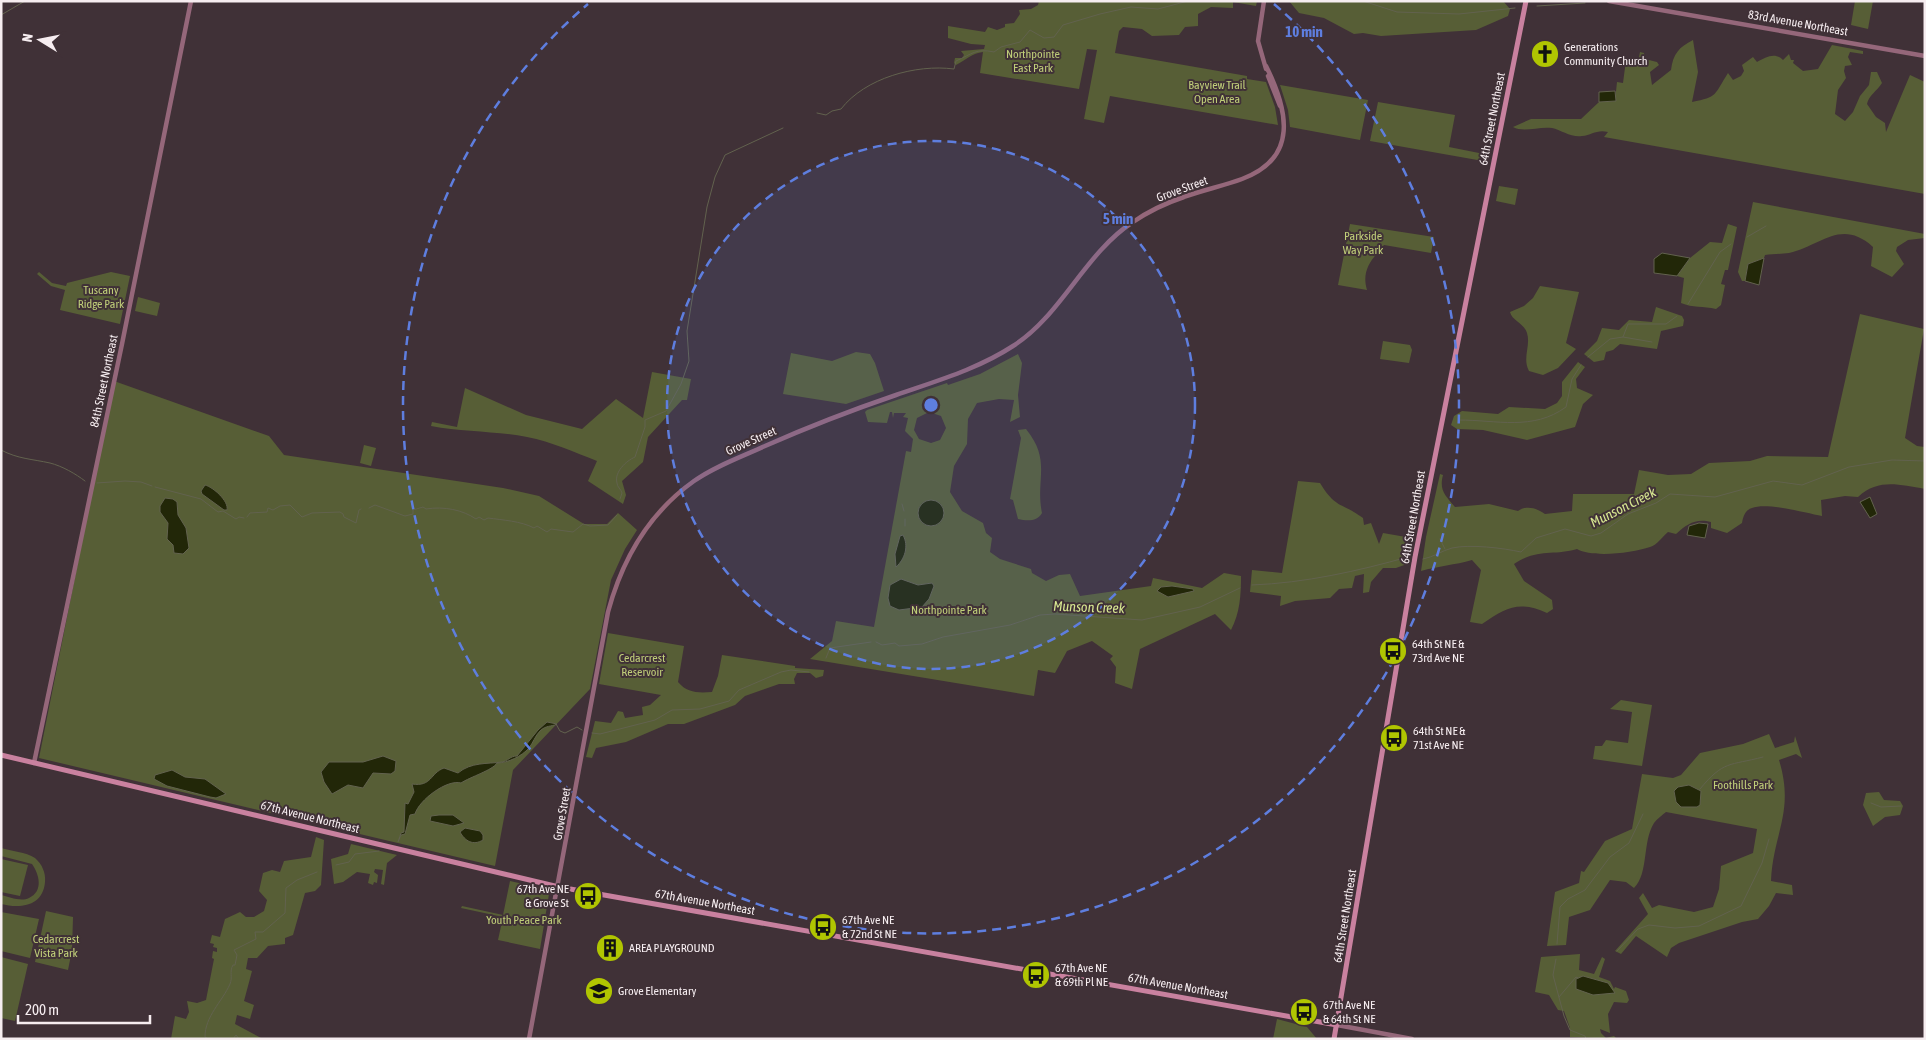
<svg xmlns="http://www.w3.org/2000/svg" width="1926" height="1040" font-family="'Asap Condensed',sans-serif">
<style>
.green{fill:#575e36;fill-rule:evenodd}
.water{fill:#222708;stroke:#62624e}
.lines{fill:none;stroke-linecap:round;stroke-linejoin:round}
.stream{stroke:#62624e;stroke-width:1}
.tertiary{stroke:#95677a;stroke-width:4.5}
.secondary{stroke:#c9819f;stroke-width:5}
.ring{fill:none;stroke:#5e7edf;stroke-width:2.5;stroke-dasharray:9 6}
.labels{text-anchor:middle;dominant-baseline:central;stroke-width:4;stroke-linejoin:round;paint-order:stroke}
.street-label{font-size:12px;fill:#f6edf0;stroke:#403137}
.poi-label{font-size:12px;fill:#f6edf0;stroke:#403137;text-anchor:start}
.park-label{font-size:12px;fill:#c0cf79;stroke:#403137}
.water-label{font-size:14px;font-style:italic;fill:#d8e891;stroke:#403137}
.centre{fill:#5e7edf;stroke:#403137;stroke-width:2.5}
.ring-label{font-size:15px;text-anchor:middle;font-weight:bold;fill:#5e7edf;stroke:#403137;stroke-width:4;stroke-linejoin:round;paint-order:stroke}
</style>
<rect width="100%" height="100%" fill="#403137"/>
<!-- green -->
<g class="green">
<path d="M1039,1H1257L1256,6L1233,2V8L1211,7L1198,14V26L1185,27L1179,35L1152,36L1142,29L1123,27L1119,31L1115,53L1247,76V79L1266,82L1275,107L1278,125L1110,96L1104,123L1084,119L1097,50L1087,49L1079,89L980,73L983,52C972,53 966,60 956,65L954,63L955,58H962L964,55L961,51L984,49L985,45L971,44L948,38V26L985,32L988,27L997,30L1005,27V24L1014,23L1020,14L1019,10L1031,9L1038,5Z"/>
<path d="M1289,1H1503L1510,9L1508,16L1476,30L1381,36L1363,33L1354,34L1324,18L1299,13Z"/>
<path d="M1855,1H1873L1868,29L1851,25Z"/>
<path d="M1693,40L1698,72L1692,102C1718,97 1714,95 1728,73L1733,80L1741,76L1744,71L1742,65L1753,57L1757,62C1766,57 1775,52 1783,60L1789,54L1791,60H1794L1793,63L1803,71L1818,69L1832,45L1863,51V54L1850,52L1848,57L1852,65L1845,66L1844,71L1846,78L1838,90L1835,114L1845,121L1853,112L1860,96L1869,85L1871,72H1877L1882,83C1877,91 1869,95 1867,104L1876,117L1885,123L1886,132L1910,75L1925,82V194L1604,137L1608,132C1597,129 1592,135 1582,136C1572,138 1561,130 1552,128C1539,126 1524,133 1513,127L1531,119H1581L1599,102L1615,101L1617,82L1623,83L1626,60L1632,63L1638,62L1640,52L1644,53L1645,59L1657,62L1659,65L1650,72L1652,85L1671,70C1673,54 1679,47 1693,40Z"/>
<path d="M1280,85L1368,100L1360,140L1290,127L1288,110Z"/>
<path d="M1378,102L1455,115L1449,147L1484,154L1483,161L1370,141Z"/>
<path d="M1499,186L1518,189L1515,205L1496,201Z"/>
<path d="M1753,202L1925,234V238L1908,240L1897,247L1896,251L1904,264L1892,277L1871,266L1873,247C1841,218 1821,246 1789,253C1781,254 1772,254 1765,255L1764,258L1748,264L1745,281H1742L1738,272Z"/>
<path d="M1350,224L1434,237L1431,253L1384,245C1372,259 1361,270 1367,290L1338,285Z"/>
<path d="M1728,224L1737,227L1728,270H1725L1721,284L1725,285L1721,305L1716,309C1703,306 1693,308 1681,303L1684,278L1677,276L1690,258L1710,242L1722,243Z"/>
<path d="M39,272L52,283L66,286L67,283L111,272L130,276L120,324L60,310L65,290L51,286L37,274Z"/>
<path d="M1540,286L1579,292L1566,343L1576,349L1558,368L1543,375L1529,371C1522,358 1531,346 1527,333C1524,323 1512,321 1510,312L1524,306L1533,298Z"/>
<path d="M138,297L160,303L157,316L135,311Z"/>
<path d="M1656,307L1682,316L1684,320L1683,326L1661,331L1657,349L1620,344L1613,350L1606,352L1604,360L1594,362L1584,354L1597,341L1602,328L1619,330L1629,320L1652,322Z"/>
<path d="M1860,314L1924,329L1905,438L1917,446L1925,447V489C1899,485 1879,478 1858,497L1845,496L1821,500L1822,516C1806,513 1767,502 1752,508C1745,510 1743,517 1742,523L1727,533L1711,528V522C1696,518 1687,524 1676,534L1668,532C1663,536 1657,545 1650,547C1633,553 1592,558 1577,549C1554,556 1537,548 1514,564L1524,581L1552,600L1553,609L1547,613C1518,600 1506,608 1482,624L1470,622L1481,570L1472,560C1455,565 1438,566 1421,571L1426,537L1440,474L1443,475C1439,490 1445,495 1455,507L1489,504L1518,511C1526,505 1537,508 1545,514L1572,511L1573,494H1634L1639,470L1668,475L1691,474L1709,463L1750,461L1767,456L1828,457Z"/>
<path d="M1383,341L1410,345L1412,350L1409,363L1380,359Z"/>
<path d="M856,352L870,354L875,363L884,391L846,404L783,394L791,353L832,361Z"/>
<path d="M1018,354L1022,363L1018,395L1020,417L1010,422L1014,400L999,399L977,403L968,419L967,444L954,466L950,492L962,511L983,523L986,533L992,538L990,552L1000,559L1031,569L1032,573L1046,581L1059,575L1070,574L1080,596L1151,586L1153,578L1202,588L1224,573L1241,576C1241,595 1240,613 1231,630L1215,614L1140,649L1132,689L1115,683L1116,667L1110,659L1113,656L1092,641L1067,651L1055,673L1038,670L1034,696L810,659L832,641L836,621L874,627L906,451L911,452L913,439L905,431L908,418L903,417L906,413H894L893,418L892,412H890L887,423L868,422L865,412L867,410L947,383L948,385L980,374ZM929,412L941,416L946,428L940,440L931,443L919,439L914,430L917,418Z"/>
<path d="M1578,362L1585,367L1576,379L1577,388L1593,395L1583,404L1575,427L1527,440L1483,430L1457,429L1451,425L1454,416L1462,411L1498,414L1509,407L1545,409L1557,403L1562,396V382Z"/>
<path d="M652,372L691,379L687,400H682L648,437L643,462L622,481L626,495L623,504L588,481L597,461C574,452 552,442 527,437C496,431 463,432 431,426L432,422L457,427L465,388L526,415L582,429L616,399L643,418Z"/>
<path d="M114,381L269,436L284,455L503,488L539,496L584,524H607L618,513L637,530L625,549L611,580L590,689L513,770L495,866L39,758Z"/>
<path d="M1026,429C1052,461 1035,479 1042,513C1037,522 1027,521 1018,519L1013,500L1010,499L1021,438L1018,430Z"/>
<path d="M364,445L376,448L371,466L360,463Z"/>
<path d="M1298,481L1320,483C1336,509 1341,502 1363,518L1364,525L1371,523L1379,544L1383,533L1406,537L1410,544L1407,564L1396,568H1383L1371,582L1369,592L1363,593L1364,574L1355,576L1352,588L1339,589L1330,598L1295,601L1280,606L1281,596L1250,592L1252,570L1282,573Z"/>
<path d="M608,633L684,646L678,682C687,693 698,693 712,692L718,676L722,655L795,666V668L824,670L823,676L816,678L810,673H797L794,679L795,684H779L745,696L735,705L684,724H668L626,742L596,748L592,758L586,757L595,721L611,723L618,711L623,712L625,718L643,715L642,707L650,705L661,695L599,684Z"/>
<path d="M1621,700L1652,705L1642,766L1593,759L1595,746H1602L1606,740L1628,743L1632,712L1610,709Z"/>
<path d="M1769,734L1775,748L1794,742L1795,736L1802,758L1796,754L1779,760C1795,812 1773,833 1771,881L1792,885L1793,895L1776,893L1769,906L1758,919L1742,922L1679,943L1671,948L1667,957L1636,936L1621,954L1615,951L1648,914L1639,898L1643,893L1652,908L1659,905L1694,912L1713,907L1719,889L1721,866L1753,853L1757,829L1666,812C1662,815 1657,819 1654,823C1642,842 1649,873 1634,888L1626,882L1610,880L1590,910L1569,917L1566,945L1547,946L1555,892L1579,883L1581,871L1584,872L1605,841L1632,829L1642,774L1673,778L1681,775L1700,753L1743,744Z"/>
<path d="M1879,792L1884,800L1900,801L1903,806L1900,815L1885,817L1873,826L1863,805L1866,793Z"/>
<path d="M316,837L324,840L321,885L315,891L305,893L293,935L285,938V944L268,946L257,958H248L246,969L252,971L244,1001L254,1005L250,1019L237,1015L235,1024L263,1039H171L175,1016L186,1019L189,1012L187,1001L197,1003L206,1000L214,959L212,958L213,951L217,952V948L213,947L214,944L210,943L212,935L220,937L225,919L240,912L246,917H254L264,911L267,900L259,891L263,873L272,870L280,872L284,861L311,857Z"/>
<path d="M351,844L397,855L387,863L384,885L381,884L383,870L375,869L374,872L378,875L377,883L374,882L373,885L368,883L370,874L357,872L343,882L334,884L331,859L348,854Z"/>
<path d="M1,848C11,851 26,852 35,858C42,864 46,873 45,882C43,906 21,909 1,904V895C9,897 21,902 29,898C44,891 39,874 32,864L1,856Z"/>
<path d="M1,859L28,865L20,896L1,892Z"/>
<path d="M510,881L545,889L549,894L540,949L498,940L503,917L461,908L462,906L503,915Z"/>
<path d="M46,911L73,917L72,950L68,970L35,962Z"/>
<path d="M1,912L39,919L30,958L1,951Z"/>
<path d="M1580,954L1579,970L1594,974L1602,957L1605,959L1599,977L1610,981L1614,989L1615,987L1626,991L1629,1000L1627,1003L1614,1002L1608,1014L1610,1033L1600,1029L1601,1033L1606,1038L1614,1036L1617,1039L1570,1037V1028L1564,1011L1558,1010L1549,995L1535,992L1541,957Z"/>
<path d="M1,957L28,964L15,1021L1,1018Z"/>
<path d="M1277,1019L1307,1027L1317,1039H1273Z"/>
</g>
<!-- water -->
<g class="water">
<path d="M1615,91L1616,101L1599,102V92Z"/>
<path d="M1662,253L1690,258L1677,276L1654,273V259Z"/>
<path d="M1764,258L1759,285L1745,281L1748,264Z"/>
<path d="M205,485C213,487 229,501 227,510H224L202,494L201,491Z"/>
<path d="M1870,497L1877,514L1870,518L1860,502Z"/>
<path d="M165,498L173,499L177,502L178,515L186,528L189,548L183,554L174,553L173,545L167,539L168,523L160,512V506Z"/>
<circle cx="931" cy="513" r="13"/>
<path d="M1699,523L1708,524L1705,538L1687,535L1689,526Z"/>
<path d="M903,535C909,546 905,559 896,567L895,554L900,536Z"/>
<path d="M901,579L918,585L932,583L934,586L929,599L922,607L899,610L890,606L888,598L890,585Z"/>
<path d="M1172,586L1193,589L1194,591L1168,597L1157,591L1161,587Z"/>
<path d="M547,722L557,724C551,727 546,725 540,731C535,736 533,743 529,748C522,756 508,763 497,763C493,770 470,777 461,783C447,779 419,800 415,814L410,815L405,834L401,835L398,842L401,833L404,832L405,803L408,804L414,792L412,784C432,787 430,773 444,768L458,773C471,762 487,764 502,762C508,761 510,756 517,756L538,730Z"/>
<path d="M383,756L396,761L395,771L391,774L373,773L363,788L348,785L332,794L324,782L321,772L329,762H363Z"/>
<path d="M172,770L185,777L205,779L226,794L216,798L210,797L167,786L154,779L155,775Z"/>
<path d="M1689,785L1701,791L1700,805L1697,807H1681L1676,802L1674,791L1678,787Z"/>
<path d="M439,815H453L464,823L453,826L430,821L431,816Z"/>
<path d="M465,828L480,831L483,835V840C473,846 465,841 460,832Z"/>
<path d="M1583,976L1608,983L1615,993L1593,995L1576,989V979Z"/>
</g>
<g class="lines">
<!-- stream -->
<g class="stream">
<path d="M1363,1L1397,12L1459,14L1515,8"/>
<path d="M1537,6L1585,3"/>
<path d="M1,15L25,1"/>
<path d="M817,113L826,115L832,111L841,109C865,78 916,64 954,69L956,61C972,54 976,48 994,52L1001,47L1020,42L1030,30L1044,38L1054,37L1063,25L1100,14L1131,7L1158,9L1188,1"/>
<path d="M1747,237L1766,226"/>
<path d="M1688,304L1720,252L1731,244"/>
<path d="M1623,337L1652,342"/>
<path d="M1588,357L1610,339L1623,337L1628,324H1666L1677,316"/>
<path d="M1459,420C1497,420 1533,431 1566,407L1572,379L1581,365"/>
<path d="M1,450C18,459 32,459 50,463C62,466 76,474 85,481"/>
<path d="M97,483L125,481L141,482L152,486"/>
<path d="M155,487L201,499L218,512L223,511L236,519L239,517L244,518"/>
<path d="M620,499L622,493C621,489 617,487 617,483C614,472 626,461 635,457L645,427V420L666,411L681,384L689,361L687,331L707,207L715,177L725,155L783,128"/>
<path d="M902,504L904,511"/>
<path d="M369,508L375,505L405,516L413,514V510L423,507L426,509C444,506 463,510 476,519L479,517L484,520L488,518C502,520 521,521 534,528L537,526L547,532L551,529L573,532L583,524L590,526L608,525L617,515"/>
<path d="M247,517L250,513L267,512L268,508L273,510L280,506L290,505L302,517L312,513L340,512L343,514L344,517L356,523L359,510L361,509"/>
<path d="M905,519V526"/>
<path d="M1440,539L1445,549"/>
<path d="M1423,559C1434,557 1441,551 1452,548C1470,544 1503,548 1521,552L1536,538L1565,529L1591,536L1601,533L1628,514L1656,503L1670,494L1715,497L1773,481L1802,485L1849,467L1892,460L1925,461"/>
<path d="M1252,585C1305,583 1358,571 1408,557"/>
<path d="M876,642L882,645L895,643L899,646L922,644L943,637L1010,625L1040,615L1055,614L1142,620L1200,607L1240,588"/>
<path d="M826,658L830,648L871,642"/>
<path d="M556,724L560,731L565,733L577,727L582,730"/>
<path d="M592,733L600,734L655,720L672,710L700,709L729,701L739,690L781,672L791,670L809,672"/>
<path d="M1700,789C1724,760 1729,766 1763,757"/>
<path d="M1871,803L1881,807L1901,806"/>
<path d="M336,865L349,862L355,854L379,851"/>
<path d="M1557,944L1560,907L1568,899L1585,890L1610,857L1629,843L1643,814"/>
<path d="M1617,951L1638,929L1649,925L1675,928L1699,926L1741,906L1762,863L1769,839"/>
<path d="M1556,959L1553,975L1564,1016L1570,1030L1585,1036L1586,1039"/>
<path d="M1559,997L1576,977L1578,978"/>
<path d="M208,1039L205,1037C205,1016 222,1002 230,984C233,977 229,972 233,965H235L237,955L234,950L256,939L255,932H263L285,913L286,888L297,880L317,872"/>
<path d="M233,1039L236,1035L239,1039"/>
</g>
<!-- tertiary -->
<g class="tertiary">
<path d="M1264,1L1258,41L1266,69"/>
<path d="M1609,1L1925,56"/>
<path d="M1268,76L1280,106"/>
<path d="M34,763L122,344L191,1"/>
<path d="M1337,1025L1412,1039"/>
<path d="M529,1039L608,612C622,560 649,513 694,481C715,466 741,457 765,446C808,427 852,410 896,395C936,381 978,369 1013,346C1061,316 1085,253 1133,222C1149,211 1166,203 1184,197C1203,190 1223,186 1242,179C1299,158 1288,110 1266,66"/>
</g>
<!-- secondary -->
<g class="secondary">
<path d="M1,755L559,887L1337,1025"/>
<path d="M1334,1039L1415,557L1526,1"/>
</g>
</g>
<!-- distance rings -->
<circle cx="931" cy="405" r="264" fill="#5e7edf" fill-opacity=".12"/>
<g class="ring">
<circle cx="931" cy="405" r="264"/>
<path d="M1274 4A528 528 0 1 1 588 4"/>
</g>
<!-- icons -->
<defs>
<symbol id="church-disc" viewBox="-11 -11 22 22"><circle r="9.5" fill="#b0c501" stroke="#403137"/><path d="M-1.2-6h2.4v3.5h3.3v2.4h-3.3V6h-2.4V-.1h-3.3v-2.4h3.3Z" fill="#111"/></symbol>
<symbol id="bus-disc" viewBox="-11 -11 22 22"><circle r="9.5" fill="#b0c501" stroke="#403137"/><path d="M-5-6H5V4H4V6H2V4H-2V6H-4V4H-5ZM-3.5-4V0h7V-4ZM-3.5 1.2v1.5H-2V1.2ZM2 1.2v1.5H3.5V1.2Z" fill="#111"/></symbol>
<symbol id="building-disc" viewBox="-11 -11 22 22"><circle r="9.5" fill="#b0c501" stroke="#403137"/><path d="M-4-6H4V6H1V3H-1V6H-4ZM-2.5-4.3h1.7v1.8h-1.7ZM.8-4.3h1.7v1.8H.8ZM-2.5-1h1.7V.8h-1.7ZM.8-1h1.7V.8H.8Z" fill="#111"/></symbol>
<symbol id="school-disc" viewBox="-11 -11 22 22"><circle r="9.5" fill="#b0c501" stroke="#403137"/><path d="M0-5L7-2L0 1L-7-2ZM-4 1L0 2.5L4 1V4Q0 6-4 4Z" fill="#111"/></symbol>
</defs>
<g fill-rule="evenodd">
<use href="#church-disc" x="1529" y="38" width="32" height="32"/>
<use href="#bus-disc" x="1377" y="635" width="32" height="32"/>
<use href="#bus-disc" x="1378" y="722" width="32" height="32"/>
<use href="#bus-disc" x="572" y="880" width="32" height="32"/>
<use href="#bus-disc" x="807" y="911" width="32" height="32"/>
<use href="#building-disc" x="594" y="932" width="32" height="32"/>
<use href="#bus-disc" x="1020" y="959" width="32" height="32"/>
<use href="#school-disc" x="583" y="975" width="32" height="32"/>
<use href="#bus-disc" x="1288" y="996" width="32" height="32"/>
</g>
<g class="labels">
<!-- street labels -->
<g class="street-label">
<text transform="translate(1798 23) rotate(10)">83rd Avenue Northeast</text>
<text transform="translate(1492 119) rotate(-79)">64th Street Northeast</text>
<text transform="translate(1182 189) rotate(-20)">Grove Street</text>
<text transform="translate(104 381) rotate(-78)">84th Street Northeast</text>
<text transform="translate(751 441) rotate(-24)">Grove Street</text>
<text transform="translate(1413 517) rotate(-80)">64th Street Northeast</text>
<text transform="translate(562 814) rotate(-80)">Grove Street</text>
<text transform="translate(310 817) rotate(14)">67th Avenue Northeast</text>
<text transform="translate(705 902) rotate(10)">67th Avenue Northeast</text>
<text transform="translate(1345 916) rotate(-81)">64th Street Northeast</text>
<text transform="translate(1178 986) rotate(10)">67th Avenue Northeast</text>
</g>
<!-- poi labels -->
<g class="poi-label">
<text x="1564" y="47">Generations<tspan x="1564" dy="14">Community Church</tspan></text>
<text x="1412" y="644">64th St NE &amp;<tspan x="1412" dy="14">73rd Ave NE</tspan></text>
<text x="1413" y="731">64th St NE &amp;<tspan x="1413" dy="14">71st Ave NE</tspan></text>
<text x="569" y="889" text-anchor="end">67th Ave NE<tspan x="569" dy="14">&amp; Grove St</tspan></text>
<text x="842" y="920">67th Ave NE<tspan x="842" dy="14">&amp; 72nd St NE</tspan></text>
<text x="629" y="948">AREA PLAYGROUND</text>
<text x="1055" y="968">67th Ave NE<tspan x="1055" dy="14">&amp; 69th Pl NE</tspan></text>
<text x="618" y="991">Grove Elementary</text>
<text x="1323" y="1005">67th Ave NE<tspan x="1323" dy="14">&amp; 64th St NE</tspan></text>
</g>
<!-- park labels -->
<g class="park-label">
<text x="1033" y="54">Northpointe<tspan x="1033" dy="14">East Park</tspan></text>
<text x="1217" y="85">Bayview Trail<tspan x="1217" dy="14">Open Area</tspan></text>
<text x="1363" y="236">Parkside<tspan x="1363" dy="14">Way Park</tspan></text>
<text x="101" y="290">Tuscany<tspan x="101" dy="14">Ridge Park</tspan></text>
<text x="949" y="610">Northpointe Park</text>
<text x="642" y="658">Cedarcrest<tspan x="642" dy="14">Reservoir</tspan></text>
<text x="1743" y="785">Foothills Park</text>
<text x="524" y="920">Youth Peace Park</text>
<text x="56" y="939">Cedarcrest<tspan x="56" dy="14">Vista Park</tspan></text>
</g>
<!-- water labels -->
<g class="water-label">
<text transform="translate(1623 507) rotate(-27)">Munson Creek</text>
<text transform="translate(1089 607) rotate(2)">Munson Creek</text>
</g>
</g>
<circle cx="931" cy="405" r="8" class="centre"/>
<g class="ring-label">
<text x="1304" y="37">10 min</text>
<text x="1118" y="224">5 min</text>
</g>
<!-- border -->
<rect width="1926" height="1040" fill="none" stroke="#f6edf0" stroke-width="5"/>
<!-- north arrow -->
<g transform="translate(40 40) rotate(280)" stroke="#403137" stroke-width="4" paint-order="stroke">
<path d="M0-4L9 19L0 12L-9 19Z" fill="#f6edf0"/>
<text y="-8" font-size="14" font-weight="bold" text-anchor="middle" fill="#f6edf0">N</text>
</g>
<!-- scale -->
<path d="M18 1015v8h132v-8" fill="none" stroke="#f6edf0" stroke-width="2.5"/>
<text x="25" y="1015" font-size="15" fill="#f6edf0" stroke="#403137" stroke-width="4" paint-order="stroke">200 m</text>
</svg>
